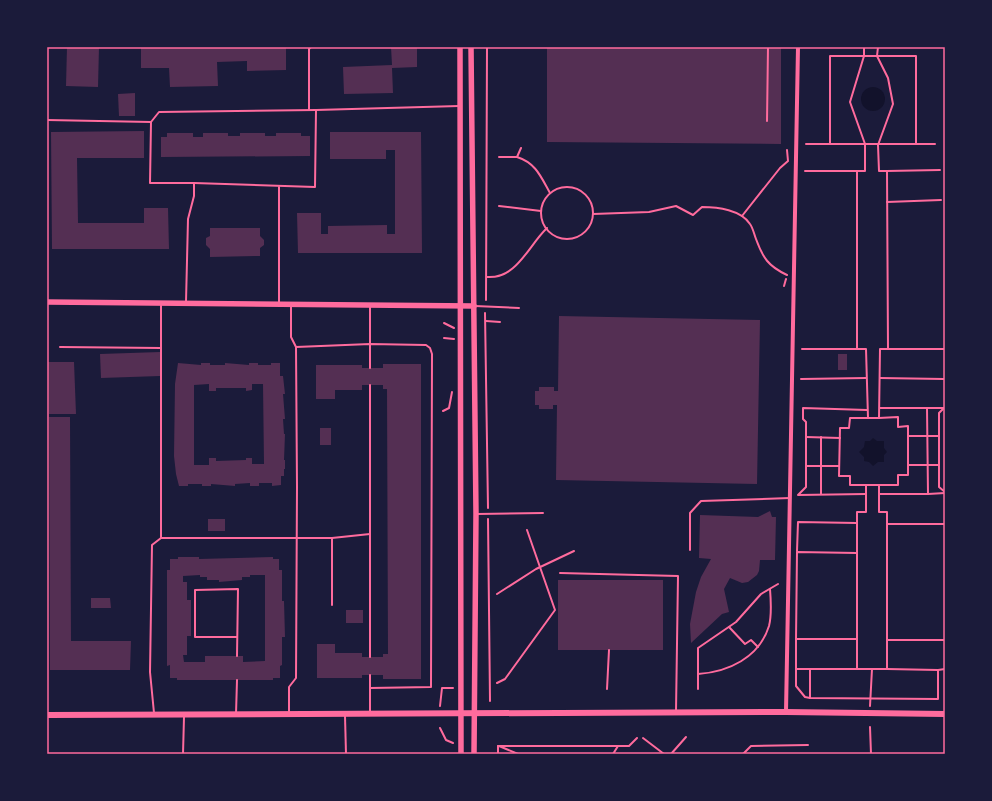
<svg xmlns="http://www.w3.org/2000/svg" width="992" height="801" font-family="'DejaVu Sans',sans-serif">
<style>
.water{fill:#12122b}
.building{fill:#542f53;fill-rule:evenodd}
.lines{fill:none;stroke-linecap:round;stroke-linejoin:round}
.path{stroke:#ff6b9d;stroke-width:2}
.service{stroke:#ff6b9d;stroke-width:2}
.minor{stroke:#ff6b9d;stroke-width:4}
.tertiary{stroke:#ff6b9d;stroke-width:5.5}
.secondary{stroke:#ff6b9d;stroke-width:6}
.neatline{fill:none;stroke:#ff6b9d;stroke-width:1.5}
</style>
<rect width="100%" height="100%" fill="#1b1b3a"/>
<!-- water -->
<g class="water">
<circle cx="873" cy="99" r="12"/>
<path d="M873,438L877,441H884V448L887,452L884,455V462H878L873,466L869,462L864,461V457L859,452L864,447L865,441H870Z"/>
</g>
<!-- building -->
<g class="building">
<path d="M67,47H99L98,87L66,86Z"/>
<path d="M141,47H286V70L247,71V61L217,62L218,86L170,87L169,68H141Z"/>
<path d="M391,47H417V67L392,68L393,93L344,94L343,67L392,65Z"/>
<path d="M547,47H781V144L547,142Z"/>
<path d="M135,93V116H119L118,94Z"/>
<path d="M144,131V158H77L78,223H144V208H168L169,249H52L51,132Z"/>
<path d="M330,132H421L422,253H298L297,213H321V234H328V226L387,225V234H395V150H386V159H330Z"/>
<path d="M167,133H193V137H203V133H228V136H240V133H265V136H276V133H301V136H310V156L161,157V137H167Z"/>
<path d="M210,228H260V236L264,240V245L260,248V256L210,257V249L206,245V238L210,236Z"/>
<path d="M559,316L760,320L757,484L556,480L557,405H553V409H539V405H535V391H539V387H554V391H558Z"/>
<path d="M160,352V376L101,378L100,354Z"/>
<rect x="838" y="354" width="9" height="16"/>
<path d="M48,362H74L76,414H49Z"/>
<path d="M178,363L201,365V363H210V365H225V363L249,365V363H258V365H271V363H280V376H283L285,394H283L285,419H283L284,434H285L284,460H285V469H284V476H281V485L272,486V483H259V486H250V483L235,484V486L211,484V486H202V484H188V486H179L176,474L174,456L175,384ZM209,384V391H216V388H246V391L252,390V384H263L264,464H252V458H246V460L216,461V458H209V465H194V385Z"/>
<path d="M383,364H421V679H383V675H362V678H317V644H335V653H362V657H383V654H388L387,389H383V385H362V390H335V399H316V365H362V368H383Z"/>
<path d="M49,417H70L71,641H131L130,670H50Z"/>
<rect x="320" y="428" width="11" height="17"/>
<path d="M770,511L772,517H776L775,560H760L759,571L757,575L748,582L742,583L730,578L724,589L729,612L722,614L691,643L690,624L696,592L701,577L711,559L699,558L700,515L758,517Z"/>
<rect x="208" y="519" width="17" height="12"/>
<path d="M178,557H199V559L273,557V559H279V570H282V601H284L285,637H282V665L280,666V678H273V680H177V678H170V665L167,666V570H170V559H178ZM200,575V577H207V580H219V582L242,580V577H250V575H265V661L243,662V656H205V662H184L183,655H187V636H191V600H187V582H183V576Z"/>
<rect x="558" y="580" width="105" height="70"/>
<path d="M91,598H110L111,608H91Z"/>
<rect x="346" y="610" width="17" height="13"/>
</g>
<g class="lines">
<!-- path -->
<g class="path">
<path d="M864,47V56L850,102L865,144V171H857V349H866L868,418H850L849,428H840L839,476H850V485H866V512H857V669H887V512H879V485H898V475H908V426L898,427V417L879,418L880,349H888L887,171H879L878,145L893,104L888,78L877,56L878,47"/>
<path d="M806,144H935"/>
<path d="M830,144V56H916V144"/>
<path d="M499,157H517L521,148"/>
<path d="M517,157C536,163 541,177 550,193"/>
<path d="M805,171H857"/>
<path d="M887,171L940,170"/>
<circle cx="567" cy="213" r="26"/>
<path d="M887,202L941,200"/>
<path d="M499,206L541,211"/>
<path d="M593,214L649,212L676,206L693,215L702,207C718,207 741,210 750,224C753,228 754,234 756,239C763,258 768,266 787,275"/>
<path d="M742,216L780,168L788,161L787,150"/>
<path d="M487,277C517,279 528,246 547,228"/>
<path d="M784,286L786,279"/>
<path d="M486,300L487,47"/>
<path d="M485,313L488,508"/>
<path d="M486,321L500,322"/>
<path d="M444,323L454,328"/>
<path d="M444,338L454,339"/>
<path d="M802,349H857"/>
<path d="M888,349H944"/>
<path d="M880,378L944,379"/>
<path d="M801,379L866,378"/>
<path d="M927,408H944L939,413V487L945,492"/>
<path d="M443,411L449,408L452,392"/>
<path d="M868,418H879"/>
<path d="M908,436H939"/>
<path d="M806,437L840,438"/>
<path d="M821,437V494"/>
<path d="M908,465H939"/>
<path d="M806,466H839"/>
<path d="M866,485H879"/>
<path d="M866,494L798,495L806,487V422L803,419V408L867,410"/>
<path d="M879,494H928L927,408H880"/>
<path d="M928,494L945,493"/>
<path d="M488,519L490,701"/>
<path d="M887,524H945"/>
<path d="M797,551L798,522L857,523"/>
<path d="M497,594L536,569L574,551"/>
<path d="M729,627L745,644L751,640L758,647"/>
<path d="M796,639L797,552L857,553"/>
<path d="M887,640H945"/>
<path d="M796,669H810"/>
<path d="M857,669H810V698L938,699V670L887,669"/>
<path d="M938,670L945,669"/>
<path d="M698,674C728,672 759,658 769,626C772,614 771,601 770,589"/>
<path d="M497,683L505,679L555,610L527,530"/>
<path d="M607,689L609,650"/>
<path d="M698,689V648L736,622L761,594L778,584"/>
<path d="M810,698L805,697L796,686V639H857"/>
<path d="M440,706L442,688H453"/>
<path d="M870,706L872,669"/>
<path d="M870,727L871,754"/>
<path d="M440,728L446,740L453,743"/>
<path d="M643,738L664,754"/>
<path d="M498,746H629L637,738"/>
<path d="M498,746V754"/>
<path d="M499,746L518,754"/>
<path d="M613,754L618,746"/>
<path d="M671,754L686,737"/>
<path d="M743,754L751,746L808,745"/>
</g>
<!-- service -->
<g class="service">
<path d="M592,47H619"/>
<path d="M309,110V49L311,47"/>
<path d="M47,120L151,122L159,112L316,110L459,106"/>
<path d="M767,121L768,47"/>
<path d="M151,122L150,183H194V196L188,219L186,302"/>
<path d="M194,183L315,187L316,110"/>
<path d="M279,302V187"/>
<path d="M161,304V538H332V605"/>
<path d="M475,306L519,308"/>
<path d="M370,307V368"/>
<path d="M60,347L161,348"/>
<path d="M296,347L370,344L426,345L430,348L432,354L431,687L370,688"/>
<path d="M477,514L543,513"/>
<path d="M332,538L370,534"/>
<path d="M690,550V513L701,501L790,498"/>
<path d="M560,573L678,576L676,711"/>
<path d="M237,656L238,589L195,590V637H237"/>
<path d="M370,657V385"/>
<path d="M370,675V712"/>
<path d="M154,713L150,672L152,545L161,538"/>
<path d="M236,714L237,680"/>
<path d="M289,714V687L296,678L297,487L296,347L291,337V306"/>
<path d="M345,716L346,754"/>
<path d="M183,754L184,717"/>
</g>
<!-- minor -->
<path class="minor" d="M786,712L798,47"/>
<!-- tertiary -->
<g class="tertiary">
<path d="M460,47L461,754"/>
<path d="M471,47L476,514L474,754"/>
<path d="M47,302L474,306"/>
</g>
<!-- secondary -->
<path class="secondary" d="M47,715L786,712L945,714"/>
</g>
<!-- border -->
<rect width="992" height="801" fill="none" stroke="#1b1b3a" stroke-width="96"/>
<rect x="48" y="48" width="896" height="705" class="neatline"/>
</svg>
